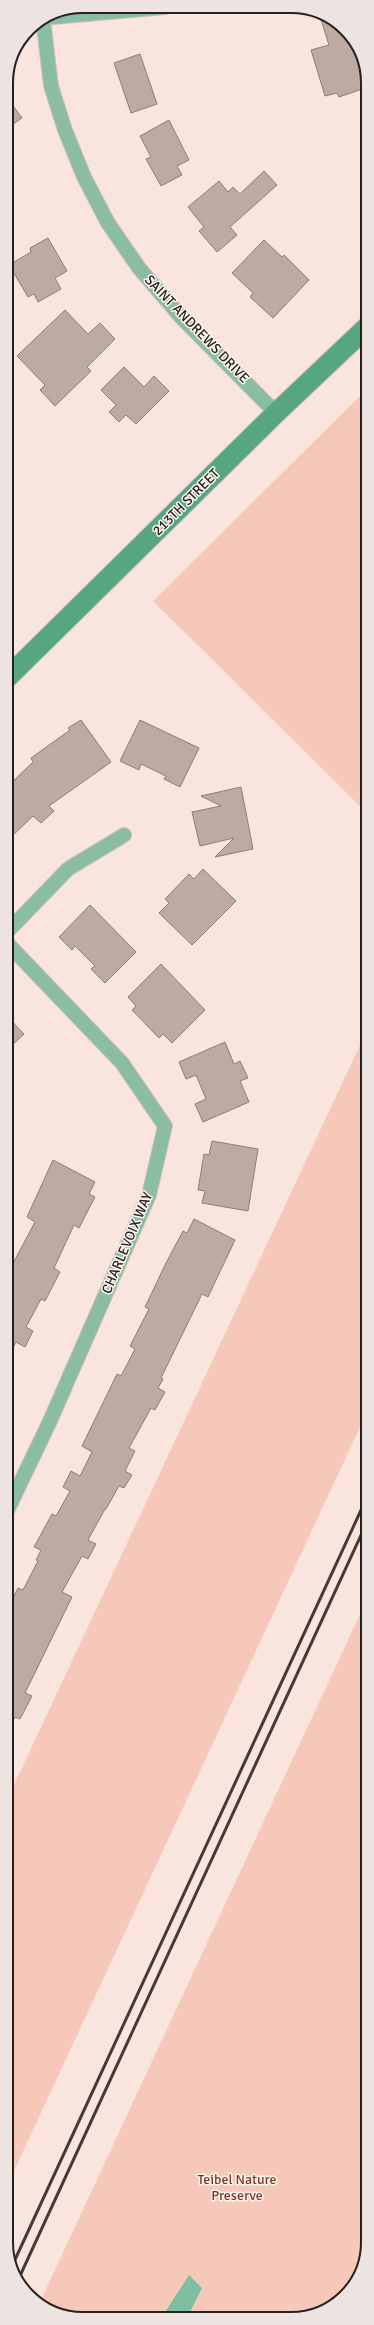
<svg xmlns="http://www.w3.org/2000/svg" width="374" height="2325" font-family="Signika,sans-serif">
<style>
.green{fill:#f6c8b9}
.water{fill:#7dbfa0}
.building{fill:#beaaa3;stroke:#8f7c76}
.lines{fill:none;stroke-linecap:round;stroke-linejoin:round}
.street-casing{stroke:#d4c2bb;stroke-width:16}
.secondary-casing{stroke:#d4c2bb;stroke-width:22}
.street{stroke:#8bbda4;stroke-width:14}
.secondary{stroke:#56a682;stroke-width:20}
.rail{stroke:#443b39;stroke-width:3}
.labels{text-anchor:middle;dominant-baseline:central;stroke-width:3;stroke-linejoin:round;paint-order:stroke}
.street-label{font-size:14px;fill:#27201e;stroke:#fef5f2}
.park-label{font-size:14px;fill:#82371d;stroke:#fef5f2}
.rim{fill:none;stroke:#27201e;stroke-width:2}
</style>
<rect width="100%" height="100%" fill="#fae5de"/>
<!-- green -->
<g class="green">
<path d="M368,388V814L153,601Z"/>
<path d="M368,1028V1410L6,2188V1802Z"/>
<path d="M368,1597V2243L362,2272L346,2296L297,2319L63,2316L40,2302Z"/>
</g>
<!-- water -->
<path class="water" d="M189,2275L202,2288L187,2318L162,2317Z"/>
<!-- building -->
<g class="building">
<path d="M319,13L349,32L368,77V87L339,97L337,93L325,96L311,50L329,45Z"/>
<path d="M140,54L157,104L131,113L114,63Z"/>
<path d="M6,96L22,118L6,129Z"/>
<path d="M169,120L189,160L177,166L182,175L161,186L146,159L151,157L140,136Z"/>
<path d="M264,171L277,185L230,227L237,235L217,252L199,231L204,227L188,207L219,181L228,192L233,187L240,194Z"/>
<path d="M48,238L67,271L55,278L61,289L38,302L34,294L28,297L9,265L31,252L30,248Z"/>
<path d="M264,240L282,257L284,255L309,280L273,318L250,297L253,293L232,273Z"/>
<path d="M65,310L88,334L100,323L115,339L87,367L91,371L55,406L40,390L45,385L17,356Z"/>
<path d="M124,367L144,387L154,376L169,391L136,424L126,415L119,422L109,412L116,405L101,390Z"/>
<path d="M81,720L111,762L49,806L54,811L41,823L33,816L6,842V788L33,762L31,758L70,730L68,728Z"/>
<path d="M140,720L199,748L180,787L164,779L166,776L141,764L139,770L120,761Z"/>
<path d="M241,787L253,849L215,857L234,838L200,846L192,812L221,806L201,796Z"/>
<path d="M203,869L236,901L192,945L159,913L169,903L165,899L189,874L194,879Z"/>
<path d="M90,905L136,952L105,983L91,969L95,966L75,946L72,950L59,937Z"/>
<path d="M161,964L205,1010L172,1043L163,1034L159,1038L132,1010L136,1006L128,997Z"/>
<path d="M6,1015L24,1034L6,1051Z"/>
<path d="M225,1042L234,1064L240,1061L248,1078L240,1081L249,1102L203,1122L195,1104L206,1099L196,1075L186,1079L179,1062Z"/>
<path d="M212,1141L258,1149L248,1211L202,1203L205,1191L198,1190L204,1154L209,1155Z"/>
<path d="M53,1160L95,1182L89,1194L95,1197L79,1228L74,1225L54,1268L60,1272L45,1301L41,1299L26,1327L33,1331L25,1347L16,1342L6,1361V1280L12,1270L10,1269L35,1222L27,1217Z"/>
<path d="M194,1219L235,1240L208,1297L202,1294L161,1378L163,1379L158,1388L165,1392L155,1410L151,1408L129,1448L135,1451L125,1471L132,1475L124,1488L119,1486L106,1509H105L88,1540L96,1544L88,1559L82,1556L62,1592L72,1597L25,1693L32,1696L20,1719L15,1717L6,1735V1611L18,1588L23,1590L38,1561L36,1560L41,1550L34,1547L52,1514L56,1516L70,1491L63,1487L71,1471L80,1476L92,1452L82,1446L117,1374L121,1376L135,1349L130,1346L149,1309L145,1307L166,1263L183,1231L187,1233Z"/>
</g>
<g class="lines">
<defs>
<g id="street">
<path d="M43,18L166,7"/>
<path d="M43,19L51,86L65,130L84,177L108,223L139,268L181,317L276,413"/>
<path d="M6,933L68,869L124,835"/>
<path d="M6,942L122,1063L165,1126L149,1195L50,1421L6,1513"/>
</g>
<path id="secondary" d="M6,679L276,413L368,326"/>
</defs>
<!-- street casing -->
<use href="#street" class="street-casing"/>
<!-- secondary casing -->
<use href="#secondary" class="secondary-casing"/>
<!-- street -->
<use href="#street" class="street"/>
<!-- secondary -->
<use href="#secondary" class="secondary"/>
<!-- rail -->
<g class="rail">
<path d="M13,2264L368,1495"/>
<path d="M19,2278L368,1520"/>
</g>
</g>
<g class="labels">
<!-- street labels -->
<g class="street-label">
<text transform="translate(197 329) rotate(46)">SAINT ANDREWS DRIVE</text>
<text transform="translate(186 502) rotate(-45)">213TH STREET</text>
<text transform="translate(127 1243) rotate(-67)">CHARLEVOIX WAY</text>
</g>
<!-- park labels -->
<g class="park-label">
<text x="237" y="2179">Teibel Nature<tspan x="237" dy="16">Preserve</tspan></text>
</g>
</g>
<!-- crop -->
<path d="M0 0H374V2325H0ZM83 13H291A70 70 0 0 1 361 83V2242A70 70 0 0 1 291 2312H83A70 70 0 0 1 13 2242V83A70 70 0 0 1 83 13Z" fill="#ede4e1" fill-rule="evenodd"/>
<path class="rim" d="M83 13H291A70 70 0 0 1 361 83V2242A70 70 0 0 1 291 2312H83A70 70 0 0 1 13 2242V83A70 70 0 0 1 83 13Z"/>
</svg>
